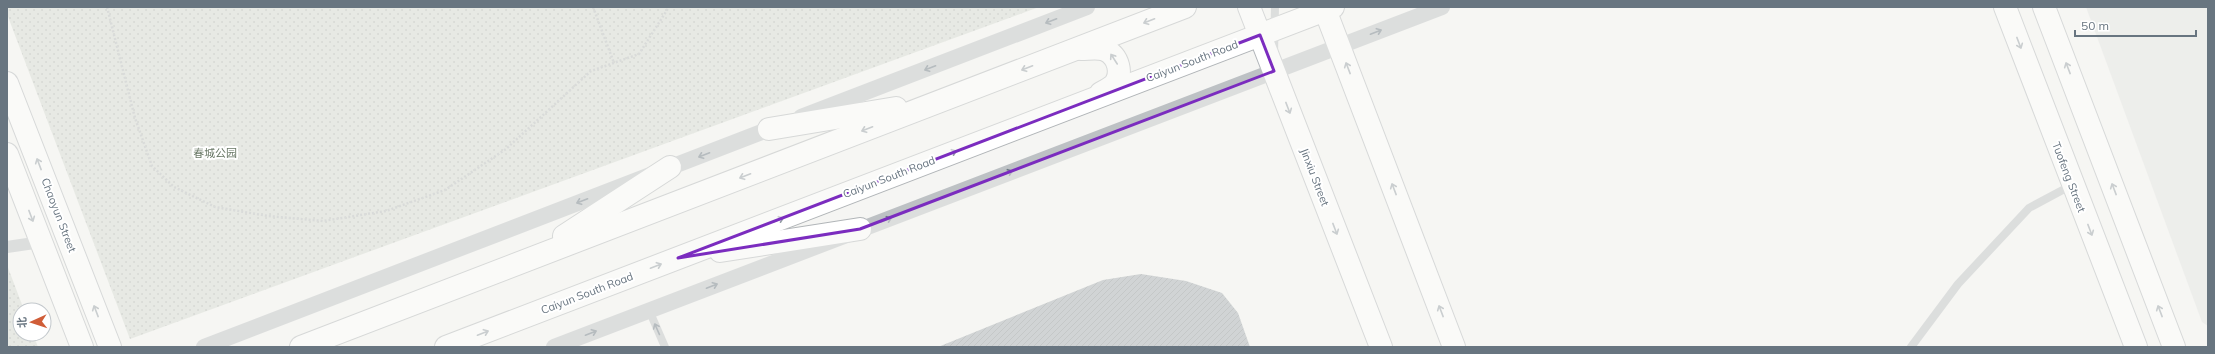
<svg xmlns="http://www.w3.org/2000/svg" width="2215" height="354" font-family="Mulish,'Noto Sans SC',sans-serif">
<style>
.built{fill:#e3e4e3}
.park{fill:url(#park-dots)}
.building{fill:url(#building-hatch)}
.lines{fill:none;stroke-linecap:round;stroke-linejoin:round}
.secondary-casing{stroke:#b2b6ba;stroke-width:24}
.primary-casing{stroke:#b1b5b8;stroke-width:24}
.path{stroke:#b7babc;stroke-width:2.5;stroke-dasharray:2 2;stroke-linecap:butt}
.service{stroke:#bdc1c4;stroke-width:8}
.pedestrian{stroke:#bdc1c4;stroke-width:12}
.minor{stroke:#bdc1c4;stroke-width:16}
.secondary{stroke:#fff;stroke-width:22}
.primary{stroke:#fff;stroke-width:22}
.oneway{stroke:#687580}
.oneway2{stroke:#959ea6}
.marked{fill:none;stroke:#7b2cbf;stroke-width:3;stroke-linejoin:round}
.labels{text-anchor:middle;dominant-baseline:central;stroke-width:4;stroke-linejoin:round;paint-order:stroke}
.street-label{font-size:11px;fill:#687580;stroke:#fff}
.park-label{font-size:11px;fill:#697866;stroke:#fff}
</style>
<defs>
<pattern id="park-dots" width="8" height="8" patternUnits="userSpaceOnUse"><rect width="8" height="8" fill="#d5dad2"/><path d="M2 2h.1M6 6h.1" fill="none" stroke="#b1b5b0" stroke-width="1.8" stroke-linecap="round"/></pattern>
<pattern id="building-hatch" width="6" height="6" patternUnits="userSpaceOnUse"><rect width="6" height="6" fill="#a5acb1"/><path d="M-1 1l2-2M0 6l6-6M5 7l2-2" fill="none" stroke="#8a9195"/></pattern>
</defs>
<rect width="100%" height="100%" fill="#f5f5f3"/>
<!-- built -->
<path class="built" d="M2086,7H2208V326L2202,322Z"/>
<!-- park -->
<g class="park">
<path d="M7,7H1039L130,339L7,14Z"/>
<path d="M7,265L24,310H20V334H33L38,347H7Z"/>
</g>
<!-- building -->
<path class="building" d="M1141,274L1186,281L1222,293L1238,313L1250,347H938L1103,280Z"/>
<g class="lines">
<defs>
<g id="secondary">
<path d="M1249,7L1381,347"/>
<path d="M1324,7L1454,347"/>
<path d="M2005,7L2136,347"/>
<path d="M2044,7L2174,347"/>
<path d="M7,83L110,347"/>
<path d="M7,154L82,347"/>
</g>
<g id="primary">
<path d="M1081,49C1089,49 1098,47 1105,50C1119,56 1123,74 1114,85C1110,88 1105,91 1101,93"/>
<path d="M769,129L896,108"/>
<path d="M564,236L670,167"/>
<path d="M720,251L860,229"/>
<path d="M301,347L1185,7"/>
<path d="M446,347L1333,7"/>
</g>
</defs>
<!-- secondary casing -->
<use href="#secondary" class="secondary-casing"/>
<!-- primary casing -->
<use href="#primary" class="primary-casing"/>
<!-- path -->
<g class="path">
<path d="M107,7L135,118L152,166L174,187L215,207L268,216L323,221L386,211L445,190L506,149L591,71L639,54L669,7"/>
<path d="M593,7L614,63"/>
</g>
<!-- service -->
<g class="service">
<path d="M1274,54L1275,7"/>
<path d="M649,310L665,347"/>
<path d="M1911,347L1958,284L2029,208L2072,185"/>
</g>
<!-- pedestrian -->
<path class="pedestrian" d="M7,247L41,242"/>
<!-- minor -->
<g class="minor">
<path d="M801,117L1087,7"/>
<path d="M204,347L780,125"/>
<path d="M554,347L1442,7"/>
</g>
<!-- secondary -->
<use href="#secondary" class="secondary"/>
<!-- primary -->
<use href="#primary" class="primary"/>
</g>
<!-- one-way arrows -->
<defs><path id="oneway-shaft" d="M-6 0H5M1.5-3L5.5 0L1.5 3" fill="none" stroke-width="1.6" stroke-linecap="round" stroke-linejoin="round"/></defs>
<g class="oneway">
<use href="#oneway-shaft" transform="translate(1051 21) rotate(159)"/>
<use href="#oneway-shaft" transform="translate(1376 32) rotate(-21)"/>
<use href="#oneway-shaft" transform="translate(930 68) rotate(159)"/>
<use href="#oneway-shaft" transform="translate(704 155) rotate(159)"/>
<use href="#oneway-shaft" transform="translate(1007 173) rotate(-21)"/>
<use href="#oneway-shaft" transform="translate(582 201) rotate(159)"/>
<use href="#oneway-shaft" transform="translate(886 220) rotate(-21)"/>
<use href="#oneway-shaft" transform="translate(712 286) rotate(-21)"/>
<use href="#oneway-shaft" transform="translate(657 329) rotate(-114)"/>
<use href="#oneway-shaft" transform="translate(591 333) rotate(-21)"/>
</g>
<g class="oneway2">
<use href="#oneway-shaft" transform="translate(1149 21) rotate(159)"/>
<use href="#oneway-shaft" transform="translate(2019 43) rotate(69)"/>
<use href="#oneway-shaft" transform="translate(1114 59) rotate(-123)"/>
<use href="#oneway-shaft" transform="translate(1027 68) rotate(159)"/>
<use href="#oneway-shaft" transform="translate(1348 68) rotate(-111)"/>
<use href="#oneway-shaft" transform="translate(2068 68) rotate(-111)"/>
<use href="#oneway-shaft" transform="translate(1288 108) rotate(69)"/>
<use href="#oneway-shaft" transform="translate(867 129) rotate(159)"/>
<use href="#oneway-shaft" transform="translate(951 153) rotate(-21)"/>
<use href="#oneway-shaft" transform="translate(39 164) rotate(-111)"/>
<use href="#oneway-shaft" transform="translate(745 176) rotate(159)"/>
<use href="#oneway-shaft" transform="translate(1394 189) rotate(-111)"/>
<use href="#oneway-shaft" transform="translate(2114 189) rotate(-111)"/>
<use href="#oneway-shaft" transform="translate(31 216) rotate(69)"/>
<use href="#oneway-shaft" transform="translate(778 220) rotate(-21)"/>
<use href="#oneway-shaft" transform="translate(1335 229) rotate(69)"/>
<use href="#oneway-shaft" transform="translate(2090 230) rotate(69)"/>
<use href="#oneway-shaft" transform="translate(656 266) rotate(-21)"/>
<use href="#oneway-shaft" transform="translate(96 311) rotate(-111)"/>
<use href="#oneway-shaft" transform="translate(1441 311) rotate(-111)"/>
<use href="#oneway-shaft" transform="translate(2160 311) rotate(-111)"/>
<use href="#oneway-shaft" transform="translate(483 333) rotate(-21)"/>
</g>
<!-- marked area -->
<path d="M0 0H2215V354H0ZM1260,35L1274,71L860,229L678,258Z" fill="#f5f5f3" fill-opacity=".55" fill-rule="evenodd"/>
<path class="marked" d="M1260,35L1274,71L860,229L678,258Z"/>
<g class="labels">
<!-- street labels -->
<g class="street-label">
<text transform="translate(1192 61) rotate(-21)">Caiyun South Road</text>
<text transform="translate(889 177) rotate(-21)">Caiyun South Road</text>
<text transform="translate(1315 177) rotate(69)">Jinxiu Street</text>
<text transform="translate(2069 177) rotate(69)">Tuofeng Street</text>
<text transform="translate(59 215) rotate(69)">Chaoyun Street</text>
<text transform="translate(587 293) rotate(-21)">Caiyun South Road</text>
</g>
<!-- park labels -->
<g class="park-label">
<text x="215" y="153">春城公园</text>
</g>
</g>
<!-- border -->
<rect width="2215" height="354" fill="none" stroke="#687580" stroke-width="16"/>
<!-- north arrow -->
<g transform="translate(32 322) rotate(267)"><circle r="19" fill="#ffffff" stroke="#c3c8cc"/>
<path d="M0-3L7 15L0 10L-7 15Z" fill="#d05d38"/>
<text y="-6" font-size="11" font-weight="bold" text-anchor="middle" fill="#687580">北</text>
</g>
<!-- scale -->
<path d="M2075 30v6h121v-6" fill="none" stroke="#687580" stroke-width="2"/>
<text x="2081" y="30" font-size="12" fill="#687580" stroke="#ffffff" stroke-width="3" paint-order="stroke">50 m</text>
</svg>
